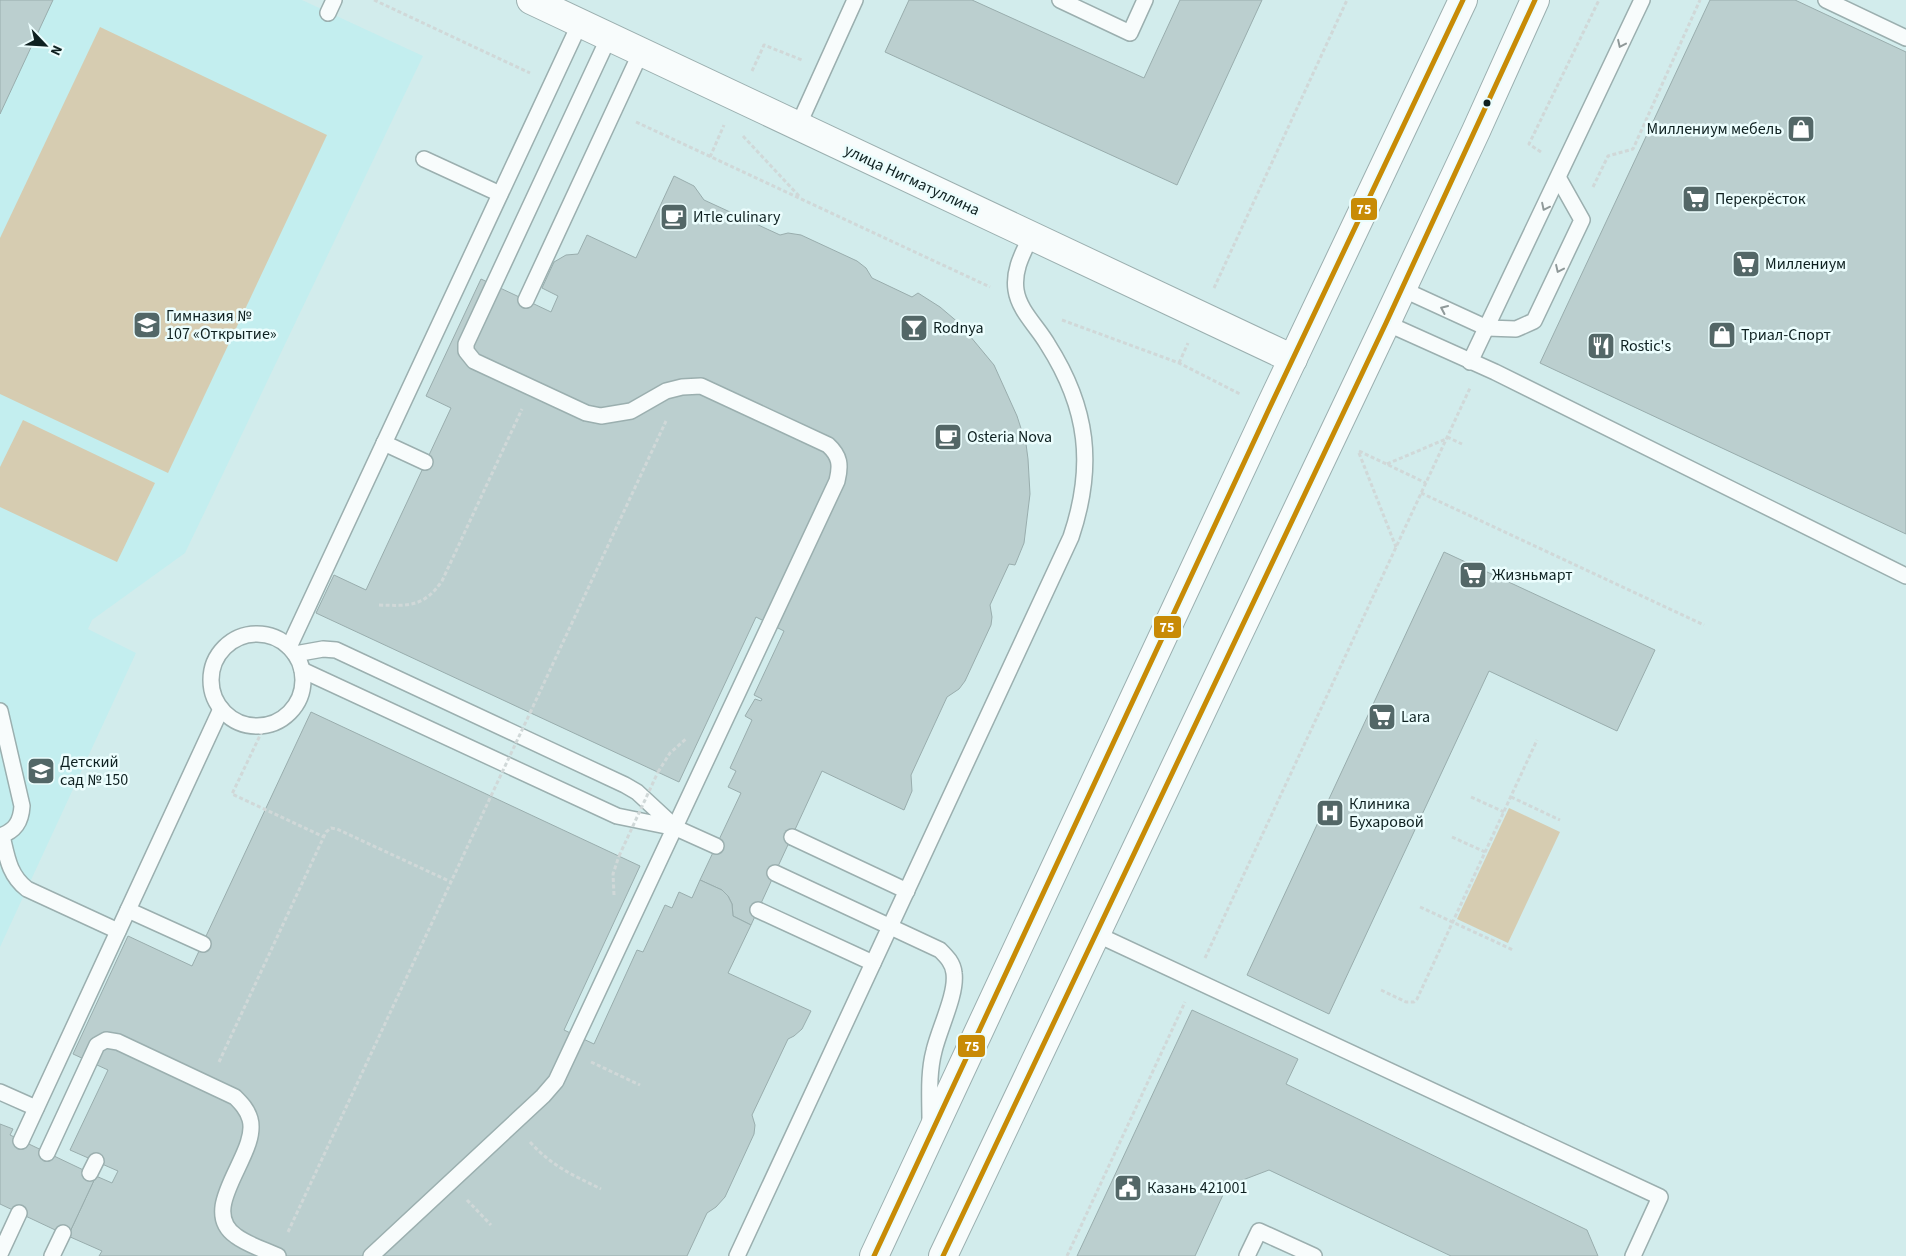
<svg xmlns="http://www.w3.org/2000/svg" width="1906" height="1256" font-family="'Source Sans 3',sans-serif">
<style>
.built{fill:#c3eeef}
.green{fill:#d6ccb1}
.building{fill:#bbcfcf;stroke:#99adad}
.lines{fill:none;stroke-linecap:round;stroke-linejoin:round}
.lane-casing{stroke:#9bafaf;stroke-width:18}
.street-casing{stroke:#9bafaf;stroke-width:30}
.secondary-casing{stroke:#9bafaf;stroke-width:30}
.path{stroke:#d0d8d8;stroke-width:3;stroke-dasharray:4 2.5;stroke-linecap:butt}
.lane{stroke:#f8fcfc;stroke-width:15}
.street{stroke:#f8fcfc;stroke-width:28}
.secondary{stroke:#f8fcfc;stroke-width:28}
.path-bridge{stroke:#d0d8d8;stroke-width:3;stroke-dasharray:4 2.5;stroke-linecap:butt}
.bus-1-casing{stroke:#ebfdfd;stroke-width:9}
.bus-1{stroke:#c88b06;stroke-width:5}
.oneway{stroke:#8f9999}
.bus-dot{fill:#0e2020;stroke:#ebfdfd;stroke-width:2}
.labels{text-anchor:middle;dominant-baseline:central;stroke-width:5;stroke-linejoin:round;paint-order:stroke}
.poi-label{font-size:16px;fill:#0e2020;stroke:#ebfdfd;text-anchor:start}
.street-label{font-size:16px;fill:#0e2020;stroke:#ebfdfd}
.line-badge{stroke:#ebfdfd;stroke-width:2}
.badge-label{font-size:14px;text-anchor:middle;font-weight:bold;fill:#fff}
</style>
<rect width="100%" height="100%" fill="#d2ecec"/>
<!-- built -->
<path class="built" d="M0,0H302L423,56L185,553L92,620L88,629L136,653L0,947Z"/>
<!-- green -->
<g class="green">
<path d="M100,27L327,135L168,473L0,394V238Z"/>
<path d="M23,420L155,483L117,562L0,507V467Z"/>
<path d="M1509,808L1560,832L1508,943L1457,919Z"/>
</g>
<!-- building -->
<g class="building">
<path d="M0,0H53L0,114Z"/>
<path d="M909,0H972L1144,78L1180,0H1262L1177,185L885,52Z"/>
<path d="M1710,0H1795L1906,52V534L1540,363Z"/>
<path d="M674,176L694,186L704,200L780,235L788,233L801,235L857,261L866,268L872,278L912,297L918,293L940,307L960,324L994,365L1017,416L1026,444L1028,459L1030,494L1024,543L1015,565L1009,564L990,605L992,617L991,625L965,681L959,689L947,697L911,775L912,791L904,810L822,771L751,925L733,916L732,904L728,896L722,890L700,880L741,793L728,787L736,771L730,768L752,720L745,716L755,699L761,701L762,699L754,695L784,631L756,617L679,782L316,613L334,575L366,590L451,408L426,396L481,279L551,312L558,296L542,288L554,262L566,255L578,254L587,235L636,258Z"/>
<path d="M1444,552L1655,650L1617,731L1489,671L1329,1014L1247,975Z"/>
<path d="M311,712L640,866L564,1030L594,1044L637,950L643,952L665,905L672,908L679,892L692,898L700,880L722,890L728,896L732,904L733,916L751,925L728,973L811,1011L802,1029L794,1036L788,1039L752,1115L755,1125L754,1134L725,1197L716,1207L707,1213L687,1256H99L102,1251L68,1236L96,1176L112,1183L118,1171L70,1150L108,1070L73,1054L128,936L192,966Z"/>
<path d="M1192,1010L1298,1059L1286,1084L1587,1230L1598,1256H1451L1269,1170L1227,1186L1195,1256H1077Z"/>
<path d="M0,1124L13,1129L10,1135L96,1176L68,1236L0,1204Z"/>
</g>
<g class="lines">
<defs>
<g id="lane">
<path d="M1060,0L1130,33L1145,0"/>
<path d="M1826,0L1906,38"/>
<path d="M328,13L334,0"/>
<path d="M798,126L855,0"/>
<path d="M424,159L500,194"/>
<path d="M1402,289L1487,328L1516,329L1534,321L1582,220L1559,179"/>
<path d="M526,300L641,52"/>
<path d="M1386,323L1495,372L1906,576"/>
<path d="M1470,362L1642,0"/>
<path d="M384,443L425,462"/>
<circle cx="257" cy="680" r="46"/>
<path d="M289,647L580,23"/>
<path d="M295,654L323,649L336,650L625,785L637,792L676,828L617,816L302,670"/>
<path d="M0,711L22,806C21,822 15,831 0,836"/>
<path d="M676,828L716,846"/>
<path d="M2,836C7,857 9,875 27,889L118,931"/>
<path d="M792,837L907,891"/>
<path d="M775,873L940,950C947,957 953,963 954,973C957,994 939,1029 934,1051C928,1074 930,1098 930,1121"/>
<path d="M128,910L203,944"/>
<path d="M758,910L873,963"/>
<path d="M1096,934L1660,1197L1633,1256"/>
<path d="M0,1092L36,1108"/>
<path d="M21,1141L221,709"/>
<path d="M47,1153L97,1045L106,1040L118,1042L235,1097C241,1103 247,1109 250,1119C260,1154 196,1208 236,1236C248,1245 265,1250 278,1256"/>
<path d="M90,1173L96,1161"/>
<path d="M0,1254L19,1213"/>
<path d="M52,1256L63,1233"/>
<path d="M371,1256L543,1096L556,1081L837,481C841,465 840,456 828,445L701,386L682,387L666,391L631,411L601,416L586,413L474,361L466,351V344L609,37"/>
<path d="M737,1256L1071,537C1095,466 1088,408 1048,345C1038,327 1019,311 1016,290C1013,270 1023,253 1031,236"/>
<path d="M1247,1256L1259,1231L1314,1256"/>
</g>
<path id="street" d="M531,0L1293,359"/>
<g id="secondary">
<path d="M874,1256L1269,409L1463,0"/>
<path d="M943,1256L1386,323L1476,131L1535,0"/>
</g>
</defs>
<!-- lane casing -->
<use href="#lane" class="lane-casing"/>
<!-- street casing -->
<use href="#street" class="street-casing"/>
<!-- secondary casing -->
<use href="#secondary" class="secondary-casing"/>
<!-- path -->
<g class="path">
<path d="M374,0L530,73"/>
<path d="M752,71L764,45L802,60"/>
<path d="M636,122L990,287"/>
<path d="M743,136L800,197"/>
<path d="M1541,152L1529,144L1599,0"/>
<path d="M710,157L724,125"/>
<path d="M1593,187L1608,156L1633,149L1700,0"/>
<path d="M1214,288L1347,0"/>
<path d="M1062,320L1179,363L1240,394"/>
<path d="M1179,363L1188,343"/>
<path d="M1447,437L1462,444"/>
<path d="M1359,451L1426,483"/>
<path d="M1359,453L1396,547"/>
<path d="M1387,464L1446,439"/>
<path d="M1421,493L1704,625"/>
<path d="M379,605C409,606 424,607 442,581L522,409"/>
<path d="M530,713L666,421"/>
<path d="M265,725L232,794L324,837"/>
<path d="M658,772L670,753L687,738"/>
<path d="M1471,797L1504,812"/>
<path d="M1511,797L1560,820"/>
<path d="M1452,837L1485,852"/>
<path d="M614,895L613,874L619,856"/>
<path d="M1420,907L1513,950"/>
<path d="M1205,958L1470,388"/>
<path d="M1381,990L1406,1002H1414L1417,999L1537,740"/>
<path d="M219,1062L326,832L331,828L337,829L451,882"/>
<path d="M591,1062L640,1085"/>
<path d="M530,1142C553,1167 571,1174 601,1189"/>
<path d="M467,1200L491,1225"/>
<path d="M288,1232L491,796"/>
<path d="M1067,1256L1185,1002"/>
</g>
<!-- lane -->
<use href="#lane" class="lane"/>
<!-- street -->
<use href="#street" class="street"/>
<!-- secondary -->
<use href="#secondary" class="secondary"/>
<!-- path-bridge -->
<g class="path-bridge">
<path d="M491,796L530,713"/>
<path d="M619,856L658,772"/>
</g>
<defs>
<g id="bus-1">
<path d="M874,1256L1269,409L1463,0"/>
<path d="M943,1256L1386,323L1535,0"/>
</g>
</defs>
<!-- bus-1 casing -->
<use href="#bus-1" class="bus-1-casing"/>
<!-- bus-1 -->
<use href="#bus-1" class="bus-1"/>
</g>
<!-- one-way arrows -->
<defs><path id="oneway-chevron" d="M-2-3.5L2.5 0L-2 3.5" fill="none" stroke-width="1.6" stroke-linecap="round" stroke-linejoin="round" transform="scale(1.25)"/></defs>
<g class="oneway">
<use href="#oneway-chevron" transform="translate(1621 44) rotate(115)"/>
<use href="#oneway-chevron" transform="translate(1545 207) rotate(116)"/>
<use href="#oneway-chevron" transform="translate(1559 269) rotate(115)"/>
<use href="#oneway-chevron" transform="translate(1444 309) rotate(-156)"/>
</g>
<!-- icons -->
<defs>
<symbol id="shop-square" viewBox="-11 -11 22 22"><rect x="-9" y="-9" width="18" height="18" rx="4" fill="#536767" stroke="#ebfdfd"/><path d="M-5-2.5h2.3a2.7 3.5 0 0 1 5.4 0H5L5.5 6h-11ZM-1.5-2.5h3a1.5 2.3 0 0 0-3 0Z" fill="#fff"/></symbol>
<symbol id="supermarket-square" viewBox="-11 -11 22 22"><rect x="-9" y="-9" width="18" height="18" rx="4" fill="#536767" stroke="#ebfdfd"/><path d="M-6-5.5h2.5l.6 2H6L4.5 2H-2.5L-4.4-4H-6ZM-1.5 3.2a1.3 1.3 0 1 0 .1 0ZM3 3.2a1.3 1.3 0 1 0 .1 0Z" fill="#fff"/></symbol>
<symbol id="cafe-square" viewBox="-11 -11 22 22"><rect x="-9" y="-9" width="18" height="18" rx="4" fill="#536767" stroke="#ebfdfd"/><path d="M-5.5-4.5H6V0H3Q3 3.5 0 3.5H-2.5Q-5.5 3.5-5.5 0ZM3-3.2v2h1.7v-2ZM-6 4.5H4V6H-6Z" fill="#fff"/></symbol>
<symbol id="school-square" viewBox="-11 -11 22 22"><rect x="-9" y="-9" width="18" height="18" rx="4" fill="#536767" stroke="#ebfdfd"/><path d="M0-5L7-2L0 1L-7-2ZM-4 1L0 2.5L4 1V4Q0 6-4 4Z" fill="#fff"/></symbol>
<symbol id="bar-square" viewBox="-11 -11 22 22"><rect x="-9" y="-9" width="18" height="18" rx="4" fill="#536767" stroke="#ebfdfd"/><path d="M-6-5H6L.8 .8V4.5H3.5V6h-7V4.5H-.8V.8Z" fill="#fff"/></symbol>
<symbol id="restaurant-square" viewBox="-11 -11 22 22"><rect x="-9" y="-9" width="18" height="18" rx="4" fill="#536767" stroke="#ebfdfd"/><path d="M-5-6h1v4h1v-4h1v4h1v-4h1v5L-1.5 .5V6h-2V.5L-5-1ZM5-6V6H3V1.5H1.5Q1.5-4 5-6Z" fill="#fff"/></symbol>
<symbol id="hospital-square" viewBox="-11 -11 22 22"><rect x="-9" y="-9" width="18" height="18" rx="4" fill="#536767" stroke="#ebfdfd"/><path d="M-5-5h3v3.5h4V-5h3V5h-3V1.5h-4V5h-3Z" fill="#fff"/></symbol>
<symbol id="civic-square" viewBox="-11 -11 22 22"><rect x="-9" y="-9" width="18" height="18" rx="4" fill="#536767" stroke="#ebfdfd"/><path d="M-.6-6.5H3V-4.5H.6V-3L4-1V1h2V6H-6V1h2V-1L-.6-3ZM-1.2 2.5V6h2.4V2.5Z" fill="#fff"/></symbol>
</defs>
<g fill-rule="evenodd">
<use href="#shop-square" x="1785" y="113" width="32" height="32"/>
<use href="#supermarket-square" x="1680" y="183" width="32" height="32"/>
<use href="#cafe-square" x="658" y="201" width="32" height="32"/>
<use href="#supermarket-square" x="1730" y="248" width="32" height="32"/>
<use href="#school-square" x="131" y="309" width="32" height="32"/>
<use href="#bar-square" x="898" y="312" width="32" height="32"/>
<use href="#shop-square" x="1706" y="319" width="32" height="32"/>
<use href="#restaurant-square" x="1585" y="330" width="32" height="32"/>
<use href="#cafe-square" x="932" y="421" width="32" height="32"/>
<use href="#supermarket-square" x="1457" y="559" width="32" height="32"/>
<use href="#supermarket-square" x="1366" y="701" width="32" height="32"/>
<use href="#school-square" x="25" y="755" width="32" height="32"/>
<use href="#hospital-square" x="1314" y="797" width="32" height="32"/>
<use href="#civic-square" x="1112" y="1172" width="32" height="32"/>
</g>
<!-- markers -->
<circle class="bus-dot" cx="1487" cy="103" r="4.5"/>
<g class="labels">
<!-- poi labels -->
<g class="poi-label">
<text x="1782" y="129" text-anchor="end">Миллениум мебель</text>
<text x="1715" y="199">Перекрёсток</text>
<text x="693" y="217">Итle culinary</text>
<text x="1765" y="264">Миллениум</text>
<text x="166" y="316">Гимназия №<tspan x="166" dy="18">107 «Открытие»</tspan></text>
<text x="933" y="328">Rodnya</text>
<text x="1741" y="335">Триал-Спорт</text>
<text x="1620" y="346">Rostiс's</text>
<text x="967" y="437">Osteria Nova</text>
<text x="1492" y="575">Жизньмарт</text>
<text x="1401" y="717">Lara</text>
<text x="60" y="762">Детский<tspan x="60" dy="18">сад № 150</tspan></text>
<text x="1349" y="804">Клиника<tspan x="1349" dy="18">Бухаровой</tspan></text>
<text x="1147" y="1188">Казань 421001</text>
</g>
<!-- street labels -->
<g class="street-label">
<text transform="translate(912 180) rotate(25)">улица Нигматуллина</text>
</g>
</g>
<g class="line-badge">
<rect x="1350" y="197" width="28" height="24" rx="5" fill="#c88b06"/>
<rect x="1153" y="615" width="29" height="24" rx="5" fill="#c88b06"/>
<rect x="957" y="1034" width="29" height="24" rx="5" fill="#c88b06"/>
</g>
<g class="badge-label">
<text x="1364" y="214">75</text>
<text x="1167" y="632">75</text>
<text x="972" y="1051">75</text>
</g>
<!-- north arrow -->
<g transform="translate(45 45) rotate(115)" stroke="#ebfdfd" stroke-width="4" paint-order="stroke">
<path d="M0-4L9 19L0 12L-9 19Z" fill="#0e2020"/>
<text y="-8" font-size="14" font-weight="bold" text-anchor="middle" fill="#0e2020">N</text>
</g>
</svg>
